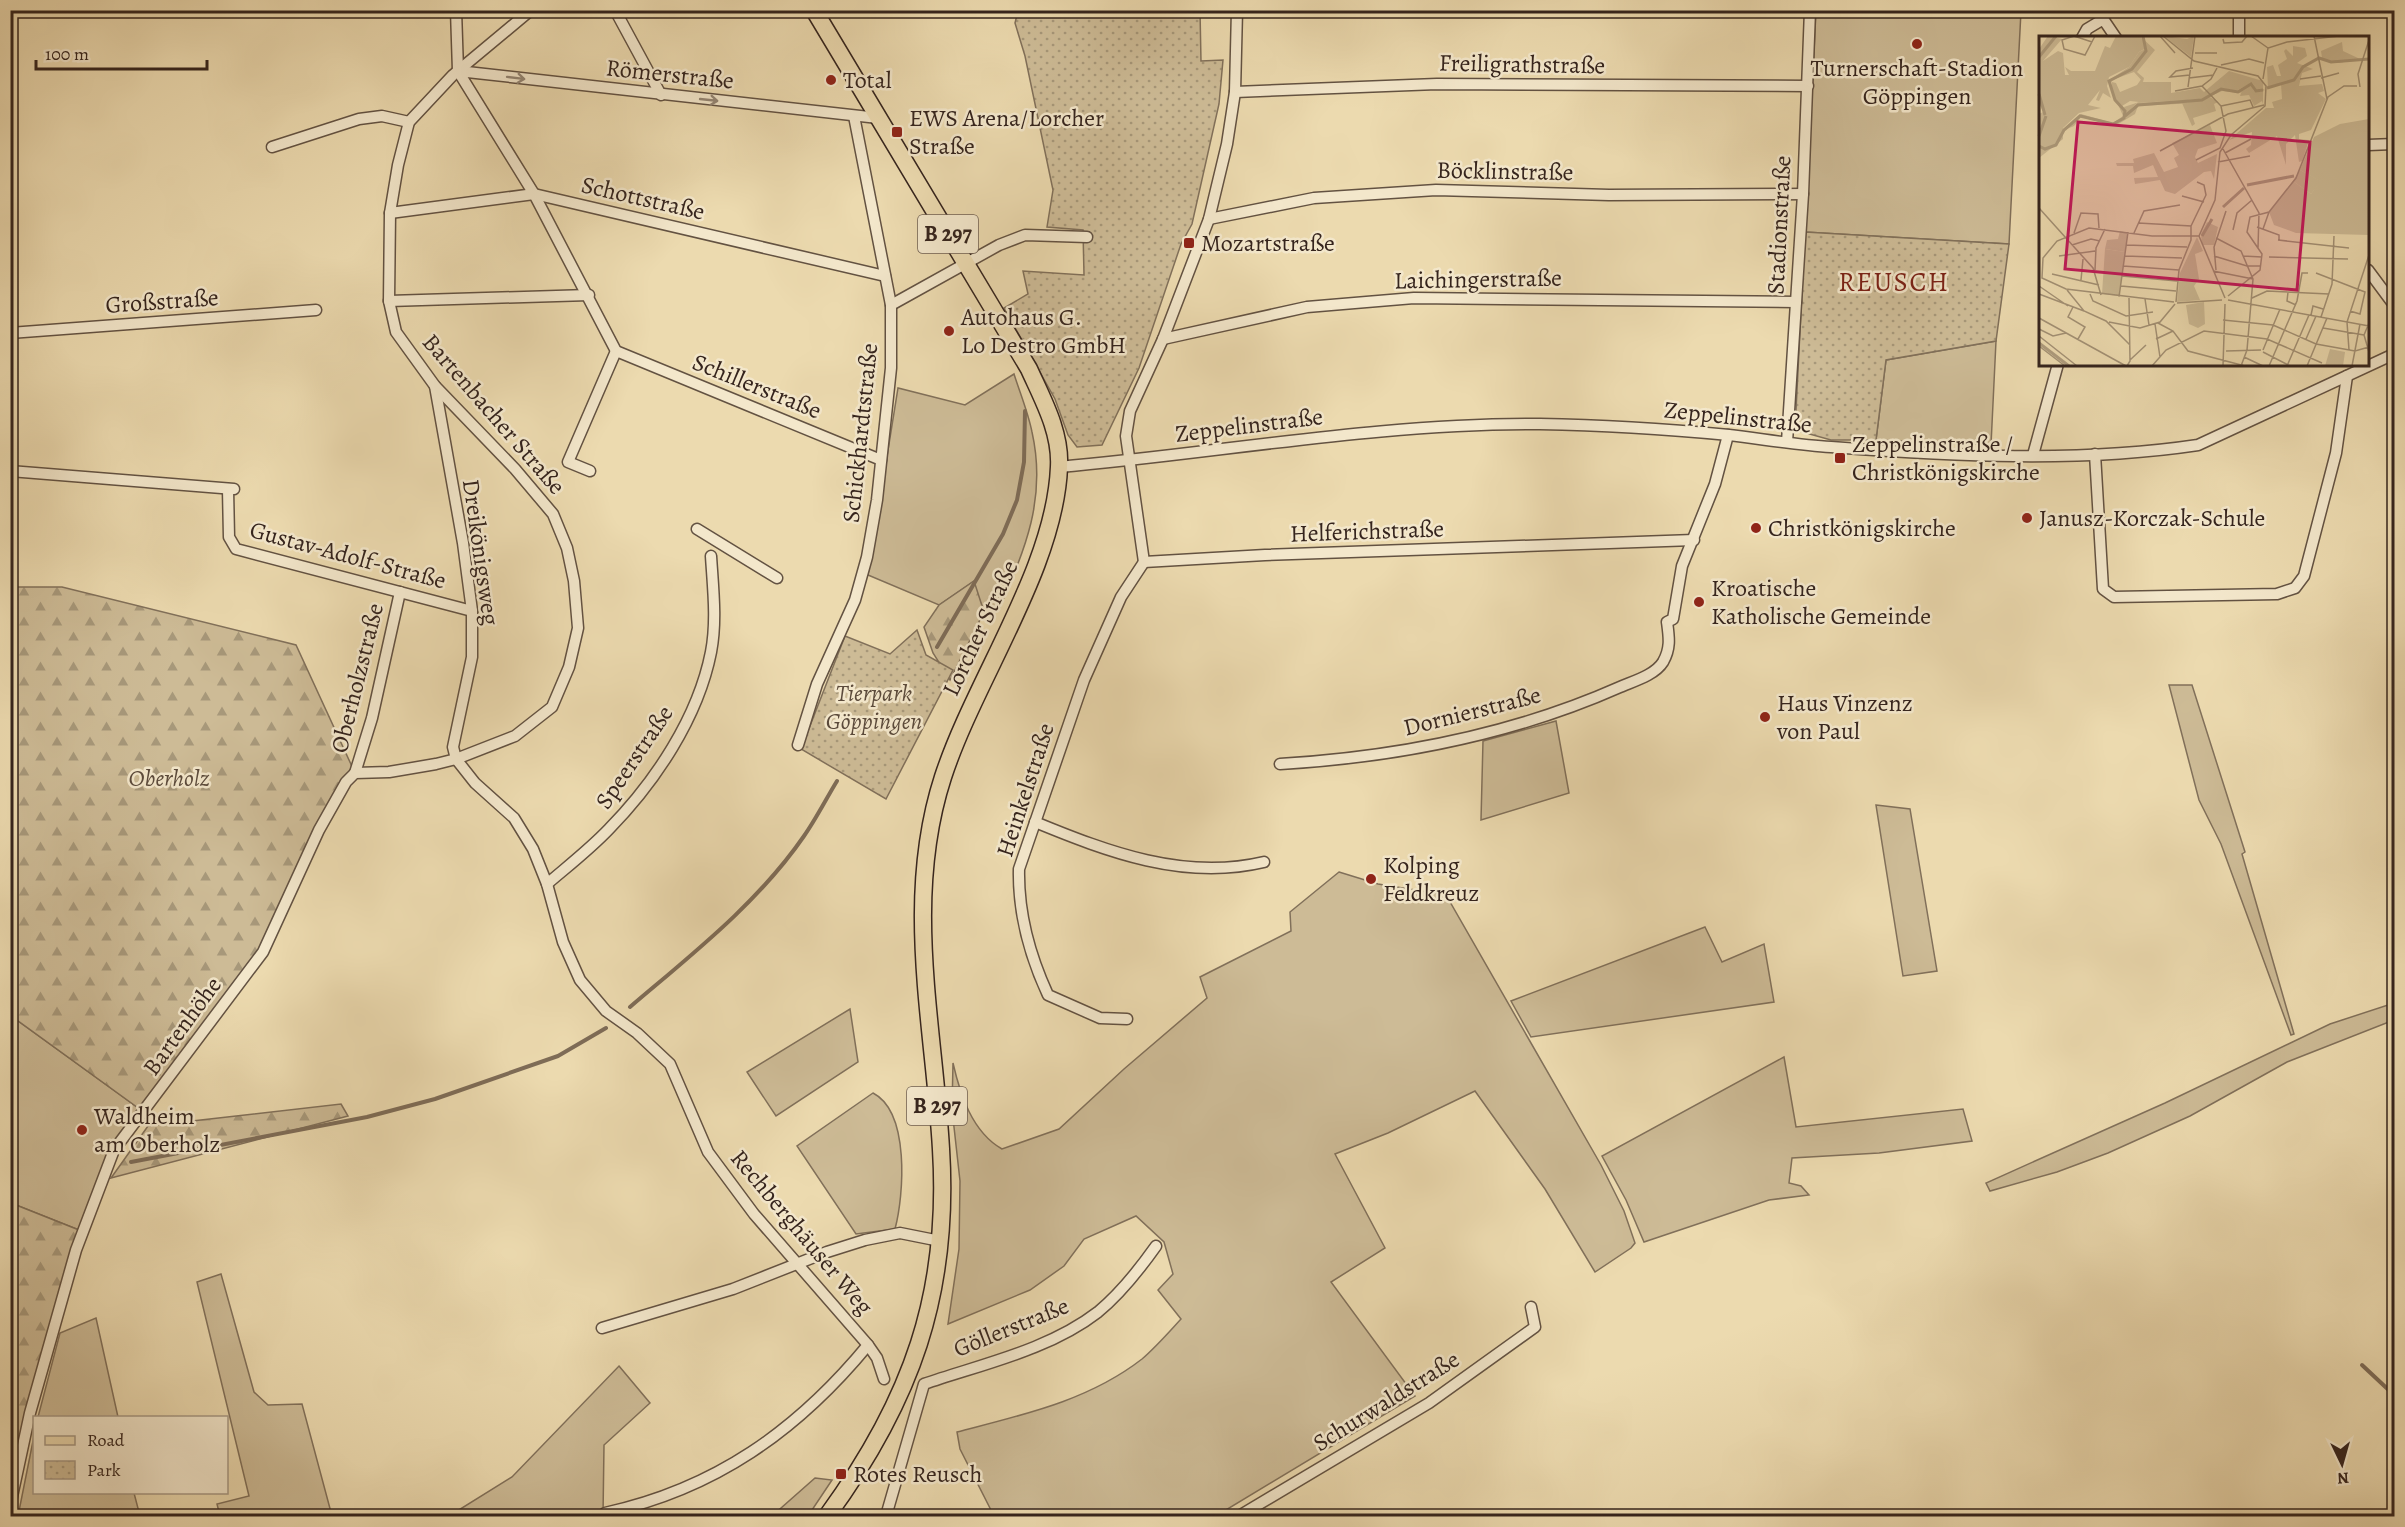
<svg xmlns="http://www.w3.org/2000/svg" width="2405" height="1527" font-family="Alegreya,serif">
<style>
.green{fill:#cdbb96;stroke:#81705a;stroke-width:1.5}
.forest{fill:url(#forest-firs);stroke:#81705a;stroke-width:1.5}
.park{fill:url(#park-dots);stroke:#81705a;stroke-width:1.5}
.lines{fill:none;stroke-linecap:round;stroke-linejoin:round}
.stream{stroke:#7e6c57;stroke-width:4}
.minor-casing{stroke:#635242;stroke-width:13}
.primary-casing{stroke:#35241d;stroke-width:19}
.minor{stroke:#f3e7cb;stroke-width:10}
.primary{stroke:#ecdaaf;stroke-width:16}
.oneway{stroke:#948674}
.poi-dot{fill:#8f2418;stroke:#f3e7cb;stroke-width:2}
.labels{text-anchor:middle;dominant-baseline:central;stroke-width:5;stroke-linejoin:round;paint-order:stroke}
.shield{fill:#f3e7cb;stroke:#6e5e51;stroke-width:1.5}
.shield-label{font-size:22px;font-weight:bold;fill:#35241d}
.street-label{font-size:24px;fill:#35241d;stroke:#f3e7cb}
.poi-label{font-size:24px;fill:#35241d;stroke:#f3e7cb;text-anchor:start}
.park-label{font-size:24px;font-style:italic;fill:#5b4a3b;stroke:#f3e7cb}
.quarter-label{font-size:27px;letter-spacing:1.5px;fill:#7a1f14;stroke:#f3e7cb}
.inset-river{fill:none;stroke:#ae9c7d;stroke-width:3}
.inset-road{fill:none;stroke:#a39175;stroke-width:1.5}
.view{fill:#c2185b;fill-opacity:0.15;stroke:#c2185b;stroke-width:3}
.inset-edge{fill:none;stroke:#35241d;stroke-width:3}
</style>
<defs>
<pattern id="forest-firs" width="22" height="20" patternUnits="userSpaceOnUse" patternTransform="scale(1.5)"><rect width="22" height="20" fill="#cdbb96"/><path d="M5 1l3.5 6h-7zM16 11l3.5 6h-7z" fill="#a7987a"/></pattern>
<pattern id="park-dots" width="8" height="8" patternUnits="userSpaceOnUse" patternTransform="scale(1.5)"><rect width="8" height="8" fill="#cdbb96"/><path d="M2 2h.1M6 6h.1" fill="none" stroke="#a7987a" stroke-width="1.8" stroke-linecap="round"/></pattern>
</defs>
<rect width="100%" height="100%" fill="#ecdaaf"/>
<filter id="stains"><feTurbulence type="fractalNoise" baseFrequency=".00333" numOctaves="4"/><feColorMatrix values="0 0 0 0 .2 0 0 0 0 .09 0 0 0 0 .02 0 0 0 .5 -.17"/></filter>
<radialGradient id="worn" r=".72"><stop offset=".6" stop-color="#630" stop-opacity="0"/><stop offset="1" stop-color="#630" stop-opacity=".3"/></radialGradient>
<!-- green -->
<g class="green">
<path d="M1816,11H2021L2009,244L1805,232Z"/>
<path d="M1996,341L1991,445L1876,440L1886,360Z"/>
<path d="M1014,374C1020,393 1028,412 1032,432C1047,499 1025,549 999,609L984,612L973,582L939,605L868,575L898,388L965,405Z"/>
<path d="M2169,685H2192L2245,852L2242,854L2294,1034L2291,1035L2221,844L2199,800Z"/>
<path d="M1556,721L1569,793L1481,820L1483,741Z"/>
<path d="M1876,805L1910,809L1937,971L1903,976Z"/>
<path d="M1339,872L1378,884L1446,895L1601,1165L1624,1211L1635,1243L1631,1248L1595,1272L1545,1189L1475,1091L1388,1133L1335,1154L1385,1248L1331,1282L1415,1396L1216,1516H994L960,1449L957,1432C1022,1415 1088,1401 1142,1359C1156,1347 1169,1332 1181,1319L1158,1290L1173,1274L1164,1242L1136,1216L1084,1239L1064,1266L1030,1290L948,1324L959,1249L960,1181L952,1109L953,1063C960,1094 972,1132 1002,1149L1059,1129L1124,1069L1207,998L1200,977L1291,931L1290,912Z"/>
<path d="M1705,927L1722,962L1764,944L1774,1002L1531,1037L1511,1001Z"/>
<path d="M2394,1003V1020L2287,1062L2190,1116L2108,1153L2057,1172L1990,1191L1986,1183L2165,1103L2330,1024Z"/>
<path d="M850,1009L858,1062L776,1116L747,1072Z"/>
<path d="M10,1018L18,1021L141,1110L107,1158L79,1230L11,1203Z"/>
<path d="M1784,1057L1796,1127L1963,1109L1972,1141L1879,1153L1792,1158L1789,1183L1801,1186L1809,1195L1769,1200L1644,1242L1626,1200L1602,1156Z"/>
<path d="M873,1093C910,1112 904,1195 895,1229L856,1234L797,1146Z"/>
<path d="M221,1274L254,1392L268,1405L302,1404L332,1516H220L217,1504L249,1496L197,1282Z"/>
<path d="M96,1318L118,1417H38L60,1333Z"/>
<path d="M619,1366L650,1403L604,1445L603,1516H449L512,1477Z"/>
<path d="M34,1436V1492L134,1493L140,1516H18Z"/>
<path d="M815,1478L832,1480L808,1516H772Z"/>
</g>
<!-- forest -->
<g class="forest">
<path d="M974,581L984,612L950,680L933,653L924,627L939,605Z"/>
<path d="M10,587H62L296,645L355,773L346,782L263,952L141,1110L18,1021L11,1018Z"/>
<path d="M341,1104L348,1116L111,1178L148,1126Z"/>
<path d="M11,1203L79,1230L11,1506Z"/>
</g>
<!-- park -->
<g class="park">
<path d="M1018,11H1200L1201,61L1223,60L1219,104L1192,224L1181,244L1139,368L1102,445L1077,447L1068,435L1055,399L1004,308L1028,294L1023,271L1084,275L1083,230L1047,227L1053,190L1025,56L1015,23Z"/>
<path d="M1805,232L2009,244L1996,341L1886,360L1876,440H1831L1795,430Z"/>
<path d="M917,630L926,655L953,670L886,799L801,749L845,636L890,654Z"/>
</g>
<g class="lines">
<!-- stream -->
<g class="stream">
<path d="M937,647L1003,534L1017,500L1024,462L1025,411"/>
<path d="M630,1007C691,955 758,903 804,836C816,819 826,799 837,781"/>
<path d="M131,1162L367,1117L435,1099L558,1056L606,1028"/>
<path d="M2362,1365L2394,1395"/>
</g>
<defs>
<g id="minor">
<path d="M456,10L458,71L534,194L616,351L881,460"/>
<path d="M615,10L661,95"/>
<path d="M1237,10L1235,92L1227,144L1209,219L1163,339L1130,411L1126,436L1144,562L1265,555L1694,540"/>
<path d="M2097,10L2116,38"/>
<path d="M2082,38L2087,29L2102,20"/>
<path d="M2239,38V10"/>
<path d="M458,71L878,118"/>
<path d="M1235,92L1437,84L1808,86"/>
<path d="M2368,145L2394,144"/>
<path d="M272,147L359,119L382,116L409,122"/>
<path d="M390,213L534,194L885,276"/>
<path d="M1209,219L1314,198L1436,190L1609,195L1803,194"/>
<path d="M2368,270L2394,305"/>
<path d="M389,301L589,295"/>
<path d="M891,305L999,245L1025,235L1087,237"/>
<path d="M10,333L316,310"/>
<path d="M1163,339L1307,307L1414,298L1796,302"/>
<path d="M435,386L463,543L472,611V657L453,747L456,759L475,783L514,818L533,849L547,884L563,942L580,980L606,1011L637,1033L670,1064L708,1152L754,1214L868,1345L877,1358L884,1379"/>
<path d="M1787,442L1803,194L1810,10"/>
<path d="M2095,454L2103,589L2114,597L2277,594L2295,588L2304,576L2336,453L2347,376"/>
<path d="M2033,455L2058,364"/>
<path d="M1059,467C1219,453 1379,423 1540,424C1603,425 1666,429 1729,435C1763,439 1797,445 1831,447C1952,456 2078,463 2198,445L2394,354"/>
<path d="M10,471L234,489"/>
<path d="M590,471L568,462L616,351"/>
<path d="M228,489L229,537L236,549L472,611"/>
<path d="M697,529L777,578"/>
<path d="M798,745L817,684L855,600L867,557L877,500L891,368V305L854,116"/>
<path d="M1280,764C1397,757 1514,734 1620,687C1634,681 1655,675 1663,662C1671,648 1669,637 1667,622L1673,619L1682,566L1715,484L1728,435"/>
<path d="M355,773L372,718L400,592"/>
<path d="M1035,822C1108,852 1184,881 1264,862"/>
<path d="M547,884C568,866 590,849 609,829C655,782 698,718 711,652C717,621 713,588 711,556"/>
<path d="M1127,1019L1100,1018L1048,995C1030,956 1018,912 1019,869L1084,680L1121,597L1144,562"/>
<path d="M602,1328L733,1289L827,1252L865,1240L900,1233L940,1241"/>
<path d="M10,1506L30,1413L76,1250L114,1150L263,952L319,830L346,782L355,773L389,772L436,764L456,759L515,736L552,707L569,667L578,628L574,581L567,548L553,514L515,469L435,386L396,332L389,301L390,213L398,165L409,122L453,75L531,10"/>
<path d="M605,1513C715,1489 797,1431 868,1345"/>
<path d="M886,1516L924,1384C982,1364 1049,1350 1098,1312C1121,1293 1139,1270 1156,1246"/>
<path d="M1239,1516L1429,1403L1535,1327L1531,1307"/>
</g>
<path id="primary" d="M814,10L1029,369C1043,400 1061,432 1059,467C1055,568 975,679 943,777C903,900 934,1025 941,1149C950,1294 911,1401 827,1516"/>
</defs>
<!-- minor casing -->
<use href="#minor" class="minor-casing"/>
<!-- primary casing -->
<use href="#primary" class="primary-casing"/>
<!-- minor -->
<use href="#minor" class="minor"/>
<!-- primary -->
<use href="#primary" class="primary"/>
</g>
<!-- one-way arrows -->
<defs><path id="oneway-shaft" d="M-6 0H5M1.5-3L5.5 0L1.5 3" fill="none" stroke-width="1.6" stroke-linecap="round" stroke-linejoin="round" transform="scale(1.5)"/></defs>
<g class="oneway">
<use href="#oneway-shaft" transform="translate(516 78) rotate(7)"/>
<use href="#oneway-shaft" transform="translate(709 100) rotate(6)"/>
</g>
<!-- markers -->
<g class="poi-dot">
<circle cx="1917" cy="44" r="6"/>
<circle cx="831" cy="80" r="6"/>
<rect x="891" y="126" width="12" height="12" rx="3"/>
<rect x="1183" y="237" width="12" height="12" rx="3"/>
<circle cx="949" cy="331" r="6"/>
<rect x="1834" y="452" width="12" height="12" rx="3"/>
<circle cx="2027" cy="518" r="6"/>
<circle cx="1756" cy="528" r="6"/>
<circle cx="1699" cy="602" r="6"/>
<circle cx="1765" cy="717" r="6"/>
<circle cx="1371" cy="879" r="6"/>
<circle cx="82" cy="1130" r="6"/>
<rect x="835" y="1468" width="12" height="12" rx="3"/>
</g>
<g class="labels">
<!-- shield labels -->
<g class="shield">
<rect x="918" y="215" width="60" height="38" rx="4.5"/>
<rect x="907" y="1087" width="60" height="38" rx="4.5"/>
</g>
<g class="shield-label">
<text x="948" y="234">B 297</text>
<text x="937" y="1106">B 297</text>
</g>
<!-- street labels -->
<g class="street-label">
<text transform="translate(1522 64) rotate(1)">Freiligrathstraße</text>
<text transform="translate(670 74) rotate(6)">Römerstraße</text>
<text transform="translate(1505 171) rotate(1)">Böcklinstraße</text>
<text transform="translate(643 198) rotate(13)">Schottstraße</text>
<text transform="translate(1779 225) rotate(-87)">Stadionstraße</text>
<text transform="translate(1478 279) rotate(-1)">Laichingerstraße</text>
<text transform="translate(162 301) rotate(-4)">Großstraße</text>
<text transform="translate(757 386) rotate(22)">Schillerstraße</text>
<text transform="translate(494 414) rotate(49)">Bartenbacher Straße</text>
<text transform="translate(1738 417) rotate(6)">Zeppelinstraße</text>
<text transform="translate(1249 425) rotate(-7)">Zeppelinstraße</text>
<text transform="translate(860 433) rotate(-84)">Schickhardtstraße</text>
<text transform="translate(1367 531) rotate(-2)">Helferichstraße</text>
<text transform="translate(481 552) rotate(82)">Dreikönigsweg</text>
<text transform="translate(348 555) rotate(15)">Gustav-Adolf-Straße</text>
<text transform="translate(980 628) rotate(-65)">Lorcher Straße</text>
<text transform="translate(357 678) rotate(-76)">Oberholzstraße</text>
<text transform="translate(1472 711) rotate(-14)">Dornierstraße</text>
<text transform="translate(634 757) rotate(-56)">Speerstraße</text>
<text transform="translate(1025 790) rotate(-72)">Heinkelstraße</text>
<text transform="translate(182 1026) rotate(-54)">Bartenhöhe</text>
<text transform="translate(802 1232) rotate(50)">Rechberghäuser Weg</text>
<text transform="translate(1011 1327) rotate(-22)">Göllerstraße</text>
<text transform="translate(1386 1401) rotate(-32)">Schurwaldstraße</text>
</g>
<!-- poi labels -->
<g class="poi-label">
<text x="1917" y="68" text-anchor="middle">Turnerschaft-Stadion<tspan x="1917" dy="28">Göppingen</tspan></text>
<text x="843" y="80">Total</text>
<text x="909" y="118">EWS Arena/Lorcher<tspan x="909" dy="28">Straße</tspan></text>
<text x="1201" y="243">Mozartstraße</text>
<text x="961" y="317">Autohaus G.<tspan x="961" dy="28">Lo Destro GmbH</tspan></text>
<text x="1852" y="444">Zeppelinstraße /<tspan x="1852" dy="28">Christkönigskirche</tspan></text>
<text x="2039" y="518">Janusz-Korczak-Schule</text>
<text x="1768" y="528">Christkönigskirche</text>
<text x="1711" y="588">Kroatische<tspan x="1711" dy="28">Katholische Gemeinde</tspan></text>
<text x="1777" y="703">Haus Vinzenz<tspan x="1777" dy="28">von Paul</tspan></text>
<text x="1383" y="865">Kolping<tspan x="1383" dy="28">Feldkreuz</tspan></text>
<text x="94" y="1116">Waldheim<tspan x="94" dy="28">am Oberholz</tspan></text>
<text x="853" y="1474">Rotes Reusch</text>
</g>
<!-- park labels -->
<g class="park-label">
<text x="874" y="693">Tierpark<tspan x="874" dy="28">Göppingen</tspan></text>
<text x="169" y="778">Oberholz</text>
</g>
<!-- quarter labels -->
<g class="quarter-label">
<text x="1894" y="282">REUSCH</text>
</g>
</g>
<!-- overview -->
<g transform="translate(2039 36)">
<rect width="330" height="330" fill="#ecdaaf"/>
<path d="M9,0L23,3L4,25L19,15L24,17L26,39H30L26,31L32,35H56L66,10L71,12L77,0H101L109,11L100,16L90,31L70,41L68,50L72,62L64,57L60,65L57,64L61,54L49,69L62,72L40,77L24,92V103L0,122V78L4,76L0,67V13ZM125,0L148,3L155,0L152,21ZM303,6L304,15L321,23L300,27L278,22H283L282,15ZM254,10L266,12L268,20L258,27L274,33L263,37L260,50L283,48L285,55L279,57L287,63L272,94L260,98V103L270,104L263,125L260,126L256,99L247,108V129L238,100L210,117L207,113L212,109L213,96L190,104L227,72H235L233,66L243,63L242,48L229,52L228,31L234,29L238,40H242L239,29L248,23L245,15L247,13L254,20ZM190,35L224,45V68L223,65L215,70L210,59L201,60L204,52L213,49L215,55L222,53L212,47L197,55L183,52L164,63L98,67L87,79L85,71L100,66L91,65L83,70L72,51L73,46L77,47L81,56L98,49L103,42L104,46H132V57L161,52L165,56ZM171,61L179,66L175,68L177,75L154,82L156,88L153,90L143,67ZM171,89L178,107L159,113L156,121L159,127L178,118L175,143L172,135L165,136L136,158L126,155L121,144L96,148L95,142L119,141L114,129L95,137L94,130H78L77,127H95L94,123L115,117L125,136L139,131L135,122L140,119L133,107ZM261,134L282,145L272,158L254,145ZM168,186L179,191L175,209H163L162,198ZM66,213L86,216L80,260L63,258Z" fill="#cdbb96"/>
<path d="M101,0L116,14L98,36L105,42L104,46L95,36L73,44L72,48L88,78L98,67L164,63L179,52L197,55L212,47L226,54L218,57L212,49L201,57L183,55L157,67L99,70L96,78L76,90L42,81L35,90L23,95L42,78L74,87L84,80L69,45L90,31L100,16L108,12ZM330,83V199L257,197L235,189L230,176L254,145L272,158L281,145L261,134L275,101L301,88Z" fill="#cdbb96"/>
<path d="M291,313L306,316L304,330H286Z" fill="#cdbb96"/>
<path d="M81,195L89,197L86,216L66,213L68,204L79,203ZM158,201L164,215L156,218L160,243L155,250L161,264L138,266L141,237ZM165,266L166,288L159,292L150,288L147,269Z" fill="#cdbb96"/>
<path class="inset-river" d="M0,21L17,0M228,52L255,44L264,31L280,22L292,26L330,23M0,58L6,79M86,80L99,69L163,64L182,53L199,56L212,48L217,55L224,54M0,100L7,80M0,110L6,113L17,109L25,94L41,80L74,88L85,82L86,75L76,64L70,45L93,33L107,15L104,0M208,149L255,140M184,171L205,152M163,200L173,183M0,307L30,330"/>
<path class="inset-road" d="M35,0L23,4L25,13L46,19L56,0M35,0L53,6M121,0L136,17M124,0L155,25L219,40L227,50L226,70L192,99L181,116L176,164L160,200L186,262M212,0L229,12M275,0L288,63M184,3L185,7L203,6L208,0M156,17H178M182,29L210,23L225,27M151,39L131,41L137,35L154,32M150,42L175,39M282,42L300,37M224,43L229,12L248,6L300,0M261,43L282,40M149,51L156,0M321,51L319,38L330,4M136,55L163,50L172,43L178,32M182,70L211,64L214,71M184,113L220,177L219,212M121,115L189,78L225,69M186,117L212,103M157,124L181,112L187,95L182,70L163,50M179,126L211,120M143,160L165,166M0,172L54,232L62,259M99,187L152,190V204L140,234L137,266M152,190L167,159L165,149L158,146M218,191L240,199V205M224,193L230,176M194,194L198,177L213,164M35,197L42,177L59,178L60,192M95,197L105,175L141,169M177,202L202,215L214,243L208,314L202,330M239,204L310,212M33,209L52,203L61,205M87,209L148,211M20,220L56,215M86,220L143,222M175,220L208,230H222M204,220L223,221M230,221L309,223M84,230L140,234M56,234L57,212L66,193M177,234L175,211L187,175M174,235L214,243M277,237L326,256L321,278L311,275M13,238L60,249M83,240L138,245M42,244L44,223M0,250L29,270M82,250L137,255M28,254L45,275L67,285L91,309M249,256L248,265L257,269M0,258L45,275M51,258L54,265L87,280L114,276M189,260L221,234L223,218L208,196L211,181L230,176L257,142L289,61L305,50H318M80,261L89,196M213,262L228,255L290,258M106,263L110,289M189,264L330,290M135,266L27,253L3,242L4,222L18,205L50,192L113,200H160M138,267L183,264M34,271L29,281L46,291L39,303M272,279L274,270L284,273M282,281L293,248L295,200M0,282L87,330M184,284L234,289L277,308L316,315L330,311M70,286L101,292L121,286L136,268M119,287L134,295L149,315L206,330M330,287L325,299L330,316M116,288L121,321M284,292L325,299M0,293L14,300L27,297M0,300L38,330M117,303L134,295M267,303L277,280M0,310L26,330M224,314L241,273M310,314L308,286L330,219M187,315L222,314M224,316L251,330M205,321L224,330M91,324L107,309M88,330L91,325L90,262M113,330L127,314L165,295L228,303L283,327M184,330L186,268M230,330L258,265L263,237H269M248,330L270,279M268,330L288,282M313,330L321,288"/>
<path class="view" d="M39,86L271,106L258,254L26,233Z"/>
<rect width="330" height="330" class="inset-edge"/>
</g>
<!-- margin -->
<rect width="2405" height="1527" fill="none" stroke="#ecdaaf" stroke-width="36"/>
<rect x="12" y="12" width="2381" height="1503" fill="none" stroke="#35241d" stroke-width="3"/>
<rect x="18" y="18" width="2369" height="1491" fill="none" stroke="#35241d" stroke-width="1.5"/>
<!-- legend -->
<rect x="33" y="1416" width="195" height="78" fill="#f3e7cb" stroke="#a79985" stroke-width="1.5"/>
<rect x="45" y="1436" width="30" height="9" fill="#ecdaaf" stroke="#a79985" stroke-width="1.5"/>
<text x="87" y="1446" font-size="18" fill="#35241d">Road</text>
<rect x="45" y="1461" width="30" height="18" fill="url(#park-dots)" stroke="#a79985" stroke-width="1.5"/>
<text x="87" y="1476" font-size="18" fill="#35241d">Park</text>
<!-- north arrow -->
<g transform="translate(2342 1464) rotate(175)" stroke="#f3e7cb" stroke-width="4.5" paint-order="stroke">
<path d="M0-4.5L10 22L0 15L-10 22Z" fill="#35241d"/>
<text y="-9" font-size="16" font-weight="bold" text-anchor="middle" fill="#35241d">N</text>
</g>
<!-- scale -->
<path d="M36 60v9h171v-9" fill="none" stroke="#35241d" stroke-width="3"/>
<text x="45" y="60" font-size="18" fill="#35241d" stroke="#f3e7cb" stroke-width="4.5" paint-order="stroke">100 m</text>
<rect width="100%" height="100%" filter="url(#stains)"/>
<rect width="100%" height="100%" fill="url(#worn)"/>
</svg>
